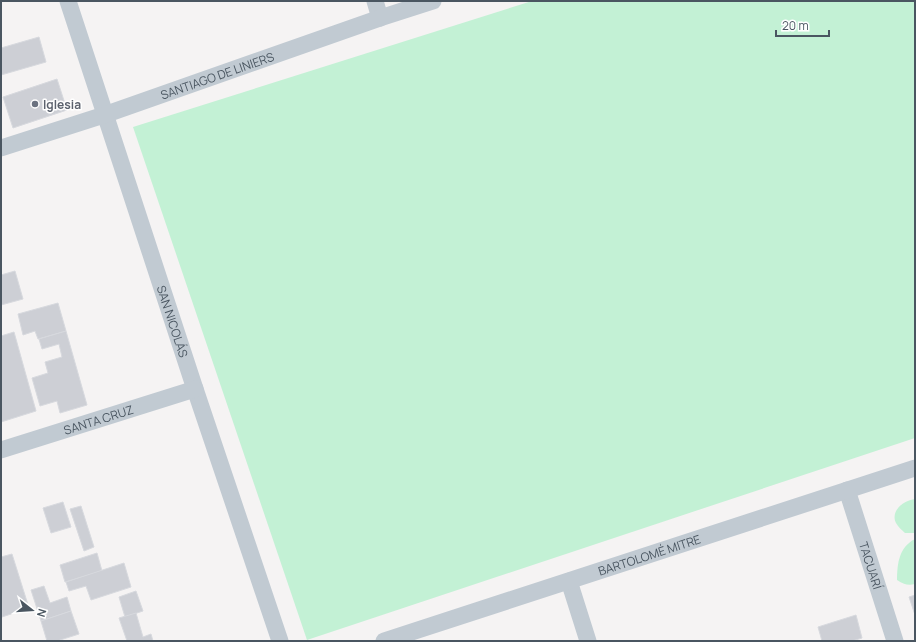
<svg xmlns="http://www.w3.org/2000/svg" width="916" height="642" font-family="Manrope,sans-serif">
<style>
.green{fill:#c3f1d5}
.building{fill:#cdcfd5;stroke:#d7d9de}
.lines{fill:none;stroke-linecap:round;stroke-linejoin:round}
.street{stroke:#c1cad2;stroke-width:17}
.worship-dot{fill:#6b7280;stroke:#fff;stroke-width:1.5}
.labels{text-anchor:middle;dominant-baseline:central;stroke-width:3;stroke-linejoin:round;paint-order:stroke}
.street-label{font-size:12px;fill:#4a5661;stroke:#fff}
.worship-label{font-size:12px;font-weight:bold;fill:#5b616d;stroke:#fff;text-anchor:start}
</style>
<rect width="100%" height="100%" fill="#f5f3f3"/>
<!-- green -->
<g class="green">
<path d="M532,1H915V438L307,640L133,127Z"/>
<path d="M915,499V533H905C902,530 898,527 896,523C890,511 904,500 915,499Z"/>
<path d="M915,539V584C908,586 903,584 897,580C897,564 899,547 915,539Z"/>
</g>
<!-- building -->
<g class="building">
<path d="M39,37L46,62L1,75V48Z"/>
<path d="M57,79L67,110L13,128L3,97Z"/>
<path d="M15,271L23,299L1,305V275Z"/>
<path d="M58,303L66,331L38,339L35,331L23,335L18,314Z"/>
<path d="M66,331L87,405L60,413L57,401L40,406L32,378L48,373L45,362L62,357L59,344L42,349L39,339Z"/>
<path d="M14,332L36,411L1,422V336Z"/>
<path d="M63,502L71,527L51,533L43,508Z"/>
<path d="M81,506L94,547L84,551L70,509Z"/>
<path d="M97,553L102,571L65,582L60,565Z"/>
<path d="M12,554L29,608L2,617L1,557Z"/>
<path d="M124,563L131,587L91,600L86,586L69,591L66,582Z"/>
<path d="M44,586L50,603L67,597L71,611L41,621L31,590Z"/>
<path d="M136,591L143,611L125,617L119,597Z"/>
<path d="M915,595V615L909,597Z"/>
<path d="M71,611L79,634L57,641H47L41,621Z"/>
<path d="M136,613L143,637L151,634L153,641H127L119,618Z"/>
<path d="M856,615L862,638L852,641H822L818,627Z"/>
</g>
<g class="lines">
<!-- street -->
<g class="street">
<path id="s1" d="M68,1L195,389L280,641"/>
<path d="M375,1L380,18"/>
<path id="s2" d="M1,148L104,115L380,18L433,1"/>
<path id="s3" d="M1,450L195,389"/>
<path id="s4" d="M847,490L895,641"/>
<path d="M569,581L588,641"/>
<path id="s5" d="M384,641L915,468"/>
</g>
</g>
<!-- markers -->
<circle class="worship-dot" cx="35" cy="104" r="4"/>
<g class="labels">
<!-- street labels -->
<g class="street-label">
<text stroke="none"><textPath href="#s2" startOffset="228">SANTIAGO DE LINIERS</textPath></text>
<text stroke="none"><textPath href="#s1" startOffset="337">SAN NICOLÁS</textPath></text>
<text stroke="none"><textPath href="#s3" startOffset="102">SANTA CRUZ</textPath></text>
<text stroke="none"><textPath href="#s5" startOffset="279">BARTOLOMÉ MITRE</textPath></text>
<text stroke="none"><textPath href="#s4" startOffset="79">TACUARÍ</textPath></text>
</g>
<!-- worship labels -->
<g class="worship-label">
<text x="43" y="104">Iglesia</text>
</g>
</g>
<!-- border -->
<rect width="916" height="642" fill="none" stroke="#4a5661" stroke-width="4"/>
<!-- north arrow -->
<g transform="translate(32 610) rotate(107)" stroke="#ffffff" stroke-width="3" paint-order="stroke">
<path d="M0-3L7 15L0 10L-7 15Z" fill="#4a5661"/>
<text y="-6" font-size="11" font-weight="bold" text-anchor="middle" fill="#4a5661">N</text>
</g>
<!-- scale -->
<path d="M776 30v6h53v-6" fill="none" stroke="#4a5661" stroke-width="2"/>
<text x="782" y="30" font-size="12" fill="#4a5661" stroke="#ffffff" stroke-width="3" paint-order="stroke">20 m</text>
</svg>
